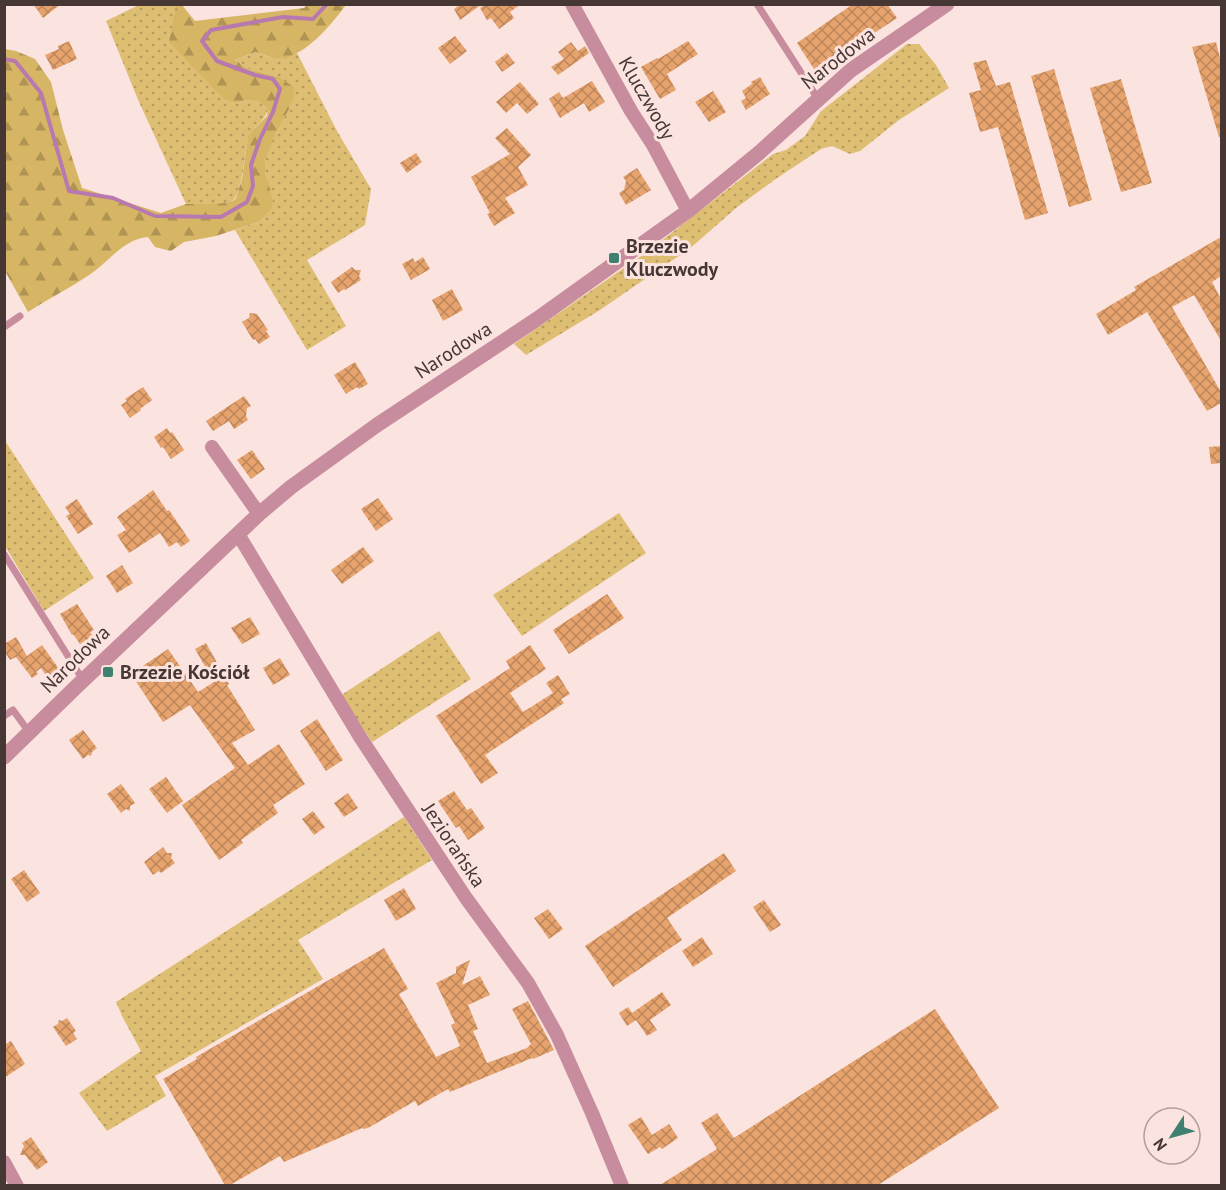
<svg xmlns="http://www.w3.org/2000/svg" width="1226" height="1190" font-family="'PT Sans',sans-serif">
<style>
.grass{fill:url(#grass-dots)}
.forest{fill:url(#forest-firs)}
.lines{fill:none;stroke-linecap:round;stroke-linejoin:round}
.stream{stroke:#b779b0;stroke-width:4}
.building{fill:url(#building-cross-hatch)}
.service{stroke:#c78c9d;stroke-width:7}
.minor{stroke:#c78c9d;stroke-width:14}
.tertiary{stroke:#c78c9d;stroke-width:15}
.poi-dot{fill:#3f8070;stroke:#fbe3df;stroke-width:2}
.labels{text-anchor:middle;dominant-baseline:central;stroke-width:6;stroke-linejoin:round;paint-order:stroke}
.street-label{font-size:20px;fill:#463734;stroke:#fbe3df}
.poi-label{font-size:20px;font-weight:bold;fill:#463734;stroke:#fbe3df;text-anchor:start}
</style>
<defs>
<pattern id="grass-dots" width="8" height="8" patternUnits="userSpaceOnUse" patternTransform="scale(1.5)"><rect width="8" height="8" fill="#debe72"/><path d="M2 2h.1M6 6h.1" fill="none" stroke="#b69b5e" stroke-width="1.8" stroke-linecap="round"/></pattern>
<pattern id="forest-firs" width="22" height="20" patternUnits="userSpaceOnUse" patternTransform="scale(1.5)"><rect width="22" height="20" fill="#d6b564"/><path d="M5 1l3.5 6h-7zM16 11l3.5 6h-7z" fill="#af9453"/></pattern>
<pattern id="building-cross-hatch" width="8" height="8" patternUnits="userSpaceOnUse" patternTransform="scale(1.5)"><rect width="8" height="8" fill="#e7a36d"/><path d="M0 0l8 8M0 8l8-8" fill="none" stroke="#bd865a"/></pattern>
</defs>
<rect width="100%" height="100%" fill="#fbe3df"/>
<!-- grass -->
<g class="grass">
<path d="M139,5H176L170,42L224,100L235,103L248,100L259,102L268,109C265,122 252,127 248,139C245,151 242,196 232,201C219,208 200,204 186,204L139,102L106,21Z"/>
<path d="M907,44H919L936,65L949,88L899,120L860,151L850,154L832,146L821,149L777,178L736,208L687,251L671,261L600,310L526,355L514,344L647,252L773,154L786,150L805,136L821,111Z"/>
<path d="M257,52C273,60 280,59 297,53L337,131L371,189L365,225L307,260L346,326L307,350L235,230L258,222L273,199C270,190 265,180 265,172C263,149 282,121 293,102L277,76L249,69L235,60Z"/>
<path d="M4,439L94,578L44,611L5,546Z"/>
<path d="M619,513L646,553L522,636L493,595Z"/>
<path d="M439,631L471,679L372,742L340,696Z"/>
<path d="M404,817L432,860L298,940L323,979L155,1076L166,1096L107,1131L79,1093L141,1051L123,1018L116,1002Z"/>
</g>
<!-- forest -->
<path class="forest" d="M176,5H182L195,21L304,8L307,5H346C332,23 306,57 280,58C272,59 264,55 256,52L235,60L249,69L277,76L294,87L293,102L275,134L265,161V173L273,199L272,208L258,222L216,236L184,242L171,251L155,247L148,237C123,239 109,262 89,275C70,288 48,299 28,312L5,271V49L16,51L35,59L51,82L63,130L82,188L161,213L186,204H218L233,201L236,198L242,179L248,137L252,131L267,116L268,109L259,102L248,100L235,103L224,100L169,42Z"/>
<g class="lines">
<!-- stream -->
<path class="stream" d="M4,59L15,61L41,93L69,191L113,198L155,216L221,217L247,202L253,186L251,165L260,139L273,112L280,89L273,79L255,75L217,61L202,41L211,30L283,17L313,19L327,4"/>
</g>
<!-- building -->
<g class="building">
<path d="M33,4H61L43,18Z"/>
<path d="M461,4H482L460,20L454,9Z"/>
<path d="M486,4H521L510,12L514,18L499,29L491,18L487,20L480,8Z"/>
<path d="M853,4H887L897,18L816,72L797,43Z"/>
<path d="M455,36L467,51L450,64L438,48Z"/>
<path d="M69,41L77,59L53,70L45,55L59,49L58,46Z"/>
<path d="M688,41L698,54L667,74L676,90L660,99L641,67L657,58L658,59Z"/>
<path d="M571,42L578,51L585,46L589,53L558,75L551,67L564,59L558,52Z"/>
<path d="M1216,42L1221,62V136L1219,137L1192,47Z"/>
<path d="M507,53L515,63L502,72L495,62Z"/>
<path d="M986,60L996,86L1010,82L1048,213L1025,220L998,127L980,132L969,93L981,90L973,63Z"/>
<path d="M1054,69L1092,200L1069,207L1031,76Z"/>
<path d="M760,77L770,94L746,110L741,101L746,98L742,91L752,84L751,82Z"/>
<path d="M1121,79L1152,183L1121,192L1090,88Z"/>
<path d="M592,81L605,102L589,112L584,103L560,118L549,99L559,92L563,98Z"/>
<path d="M520,82L539,104L527,114L517,103L506,113L496,102Z"/>
<path d="M713,91L726,112L709,122L695,102Z"/>
<path d="M507,128L531,155L518,167L528,185L505,198L515,213L494,226L487,214L490,213L471,177L510,154L495,138Z"/>
<path d="M416,153L422,162L407,173L400,163Z"/>
<path d="M637,168L651,190L626,205L619,193L624,190L626,181L623,177Z"/>
<path d="M1221,237V276L1212,282L1221,299V341L1194,295L1172,307L1221,392V403L1207,411L1147,312L1108,335L1096,314L1136,290L1134,287Z"/>
<path d="M423,257L430,269L411,280L402,264L413,258L415,262Z"/>
<path d="M352,267L355,270H361L359,276L361,280L345,290L344,289L338,293L331,282Z"/>
<path d="M452,289L463,310L443,321L432,300Z"/>
<path d="M250,313L257,314L268,330L266,331L270,337L259,344L255,339L253,340L242,322L249,318Z"/>
<path d="M355,362L368,384L359,389L357,387L346,394L334,375Z"/>
<path d="M143,387L152,400L140,409L141,410L130,418L121,405L127,401L125,399Z"/>
<path d="M244,396L251,406L247,408L246,416L248,420L234,429L229,421L213,431L206,421Z"/>
<path d="M167,428L170,433L172,432L184,450L171,459L163,447L161,448L154,437Z"/>
<path d="M1221,446V463L1211,464L1209,447Z"/>
<path d="M252,450L265,469L251,479L237,460Z"/>
<path d="M153,490L167,511L169,510L190,541L181,547L177,542L169,547L160,533L129,553L117,535L126,530L117,517Z"/>
<path d="M378,498L393,519L376,531L361,509Z"/>
<path d="M77,499L93,524L78,534L66,516L70,514L65,507Z"/>
<path d="M363,547L374,561L342,584L331,570Z"/>
<path d="M122,565L133,583L117,593L106,576Z"/>
<path d="M607,594L624,618L569,654L553,630Z"/>
<path d="M77,604L94,630L90,632L93,636L80,644L73,634L72,635L60,614Z"/>
<path d="M250,617L260,634L242,644L231,628Z"/>
<path d="M16,637L27,656L42,645L59,669L47,677L41,668L36,672L38,674L32,678L16,657L10,660L4,651V644Z"/>
<path d="M206,643L229,684L227,685L255,730L232,743L248,765L279,744L305,784L273,805L278,813L241,840L243,843L219,860L182,805L235,768L190,705L163,722L131,674L168,649L198,692L214,682L195,649Z"/>
<path d="M530,645L546,669L510,693L523,712L553,693L546,683L558,675L570,694L561,699L564,703L485,755L498,773L481,784L436,716L510,668L506,661Z"/>
<path d="M280,658L290,675L273,685L263,668Z"/>
<path d="M317,719L343,760L326,771L300,731Z"/>
<path d="M83,730L97,748L92,752L91,756L88,755L83,759L69,740Z"/>
<path d="M166,777L183,801L167,813L149,789Z"/>
<path d="M121,784L135,803L130,806V811L126,809L121,813L107,794Z"/>
<path d="M454,791L467,810L471,808L485,828L468,840L459,826L456,828L438,801Z"/>
<path d="M348,793L358,808L344,817L334,803Z"/>
<path d="M313,811L325,827L314,835L302,819Z"/>
<path d="M163,847L167,853H172L171,858L175,863L161,873L159,871L153,875L144,862Z"/>
<path d="M724,853L736,871L667,918L682,940L613,987L585,946Z"/>
<path d="M24,870L40,893L27,902L11,879Z"/>
<path d="M404,888L416,909L396,921L384,900Z"/>
<path d="M764,900L781,925L770,932L753,907Z"/>
<path d="M548,909L563,929L549,939L534,918Z"/>
<path d="M702,937L713,954L693,967L682,951Z"/>
<path d="M384,948L408,989L399,994L436,1057L460,1046L451,1025L455,1023L436,983L456,973V967L470,960L462,985L480,976L490,995L468,1005L478,1029L473,1031L487,1063L527,1048L531,1044L512,1009L528,1001L554,1050L533,1059L532,1058L450,1092L448,1089L418,1106L415,1101L368,1128L363,1129L362,1128L284,1162L280,1156L230,1185H225L163,1079L197,1059L196,1057Z"/>
<path d="M662,992L671,1005L650,1020L657,1030L647,1036L636,1020L627,1026L619,1013L628,1007L632,1013Z"/>
<path d="M935,1009L999,1108L878,1185H660L717,1149L701,1123L717,1113L734,1138Z"/>
<path d="M67,1018L76,1031L73,1033L77,1039L66,1046L53,1027L58,1024L59,1020L62,1021Z"/>
<path d="M11,1041L25,1064L4,1078V1045Z"/>
<path d="M641,1117L652,1135L669,1124L678,1138L662,1149L660,1147L648,1154L628,1125Z"/>
<path d="M31,1137L48,1162L37,1170L25,1155H20L24,1146L22,1143Z"/>
</g>
<g class="lines">
<!-- service -->
<g class="service">
<path d="M757,4L818,99"/>
<path d="M4,327L20,316"/>
<path d="M4,554L83,680"/>
<path d="M4,716L13,710L29,732"/>
</g>
<!-- minor -->
<g class="minor">
<path d="M572,4L631,111L653,145L688,211"/>
<path d="M212,447L259,514"/>
<path d="M238,534L360,737L466,898L528,983L557,1035L592,1113L622,1186"/>
<path d="M4,1162L17,1186"/>
</g>
<!-- tertiary -->
<path class="tertiary" d="M4,757L77,686L259,514L291,487L377,425L537,319L688,211L760,152L851,70L947,4"/>
</g>
<!-- markers -->
<g class="poi-dot">
<rect x="608" y="252" width="12" height="12" rx="3"/>
<rect x="102" y="666" width="12" height="12" rx="3"/>
</g>
<g class="labels">
<!-- street labels -->
<g class="street-label">
<text transform="translate(838 58) rotate(-38)">Narodowa</text>
<text transform="translate(647 98) rotate(60)">Kluczwody</text>
<text transform="translate(453 350) rotate(-33)">Narodowa</text>
<text transform="translate(75 659) rotate(-44)">Narodowa</text>
<text transform="translate(454 845) rotate(56)">Jeziorańska</text>
</g>
<!-- poi labels -->
<g class="poi-label">
<text x="626" y="246">Brzezie<tspan x="626" dy="23">Kluczwody</tspan></text>
<text x="120" y="672">Brzezie Kościół</text>
</g>
</g>
<!-- border -->
<rect width="1226" height="1190" fill="none" stroke="#463734" stroke-width="12"/>
<!-- north arrow -->
<g transform="translate(1172 1136) rotate(234)"><circle r="28" fill="#fbe3df" stroke="#b39e9b" stroke-width="1.5"/>
<path d="M0-4.5L10 22L0 15L-10 22Z" fill="#3f8070"/>
<text y="-9" font-size="16" font-weight="bold" text-anchor="middle" fill="#463734">N</text>
</g>
</svg>
